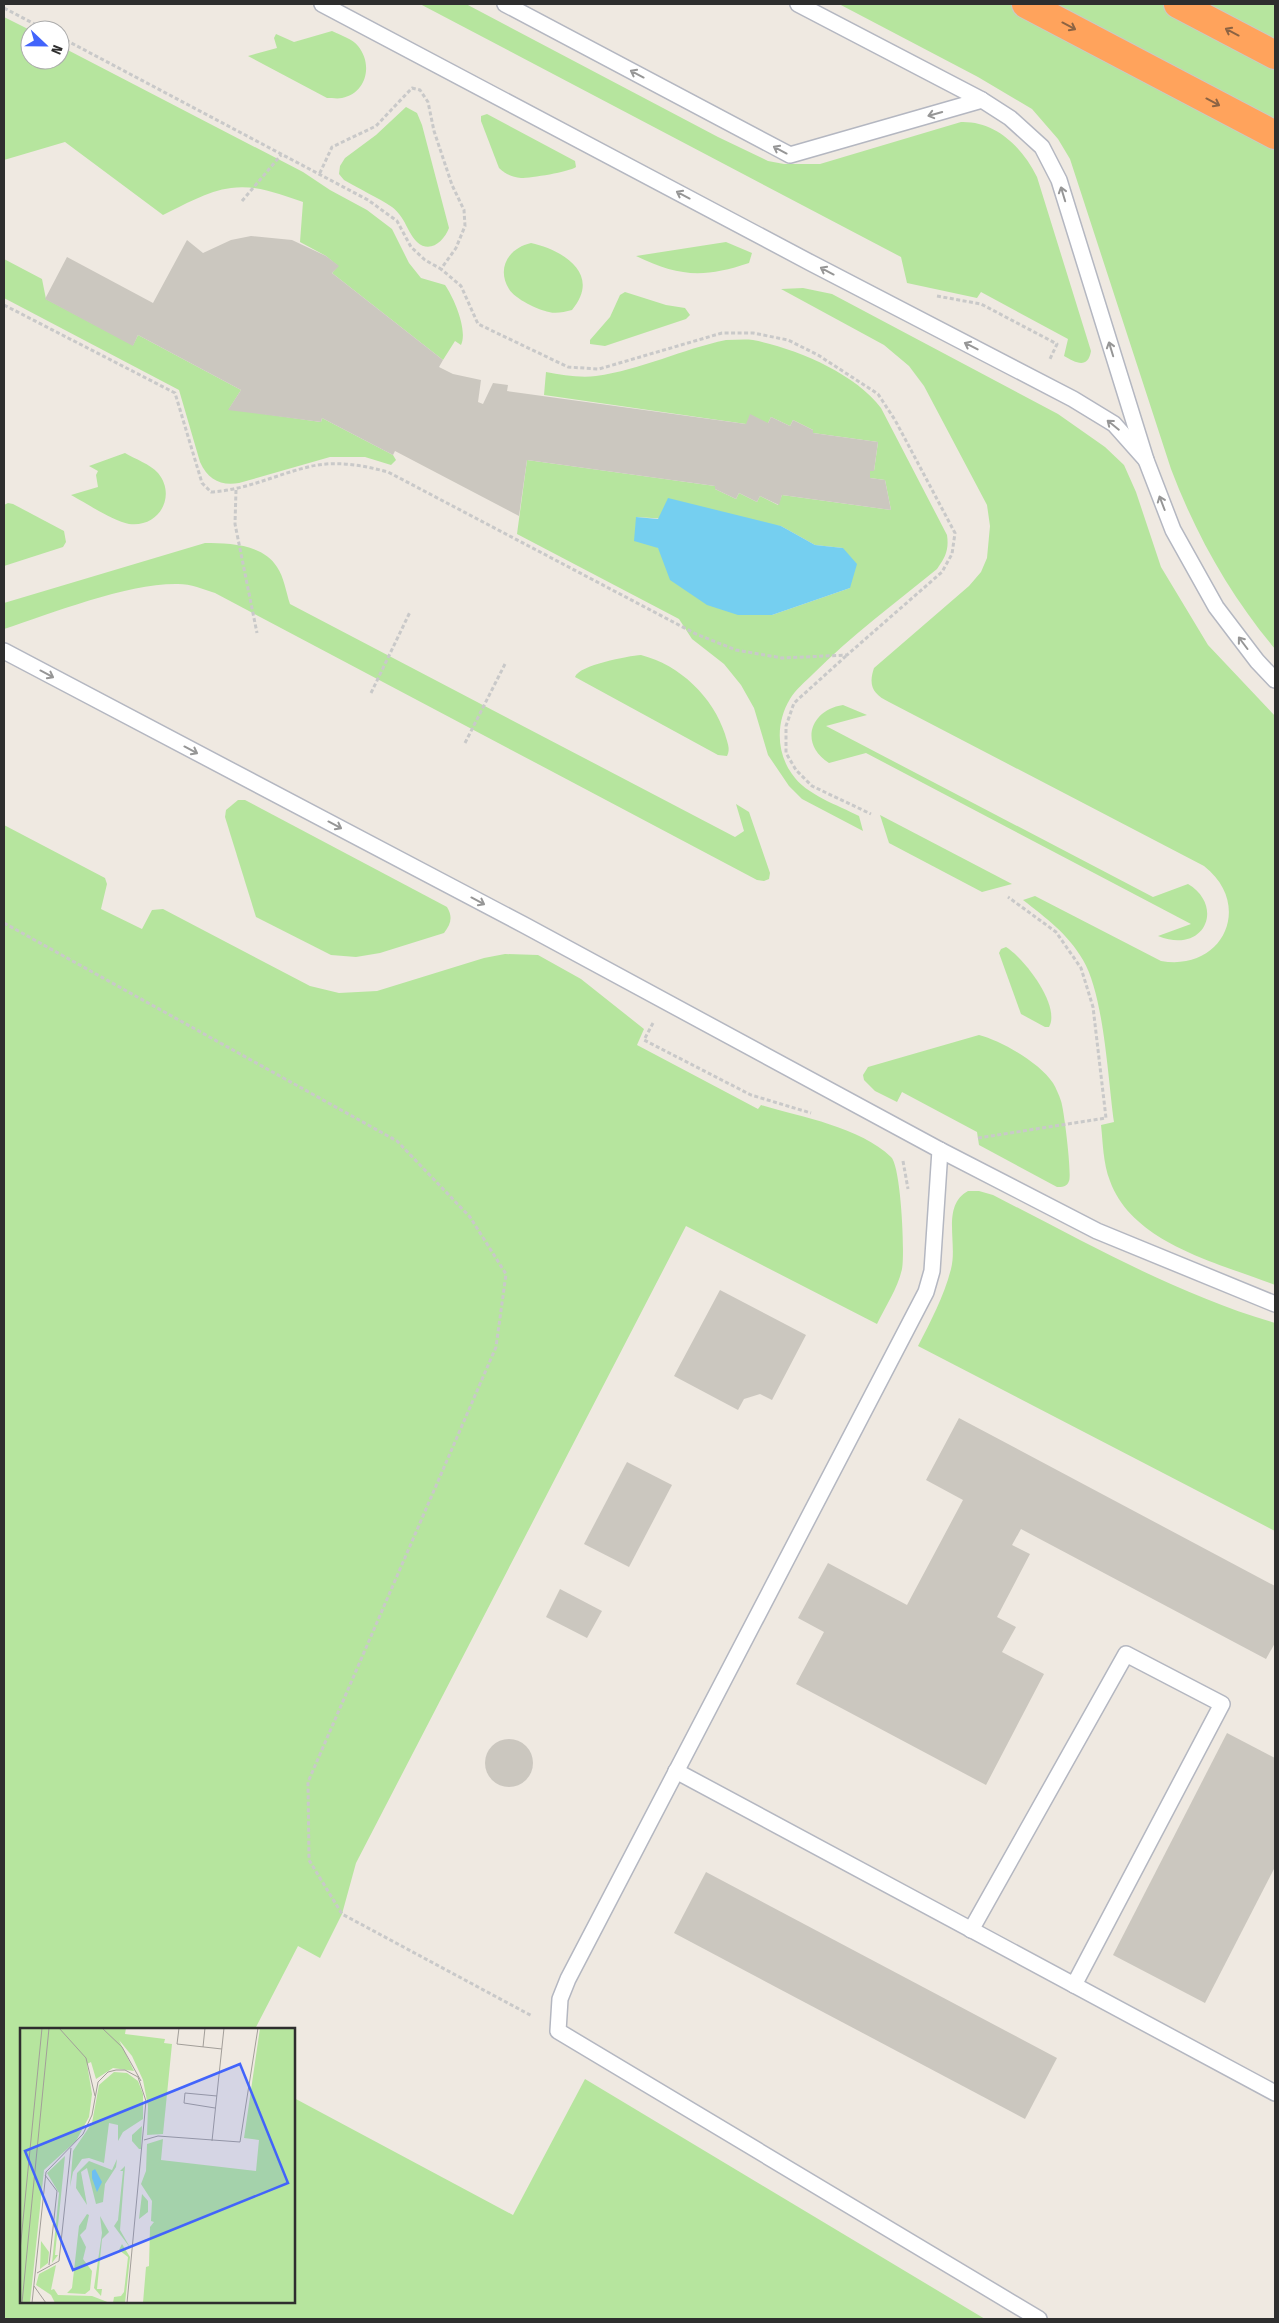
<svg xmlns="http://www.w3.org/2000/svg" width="1279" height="2323" font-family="'Fira Sans Condensed',sans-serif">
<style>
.green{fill:#b6e59e;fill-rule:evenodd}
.water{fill:#75cff0}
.building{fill:#cbc7bf}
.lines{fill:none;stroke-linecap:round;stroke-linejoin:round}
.lane-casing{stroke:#b4b7c1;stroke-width:18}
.highway-casing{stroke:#c9c9c9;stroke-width:30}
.path{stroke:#c9c9c9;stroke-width:3;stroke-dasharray:4 2.5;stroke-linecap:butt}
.lane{stroke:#fff;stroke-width:15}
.highway{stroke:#ffa35c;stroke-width:28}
.oneway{stroke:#8c6343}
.oneway2{stroke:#969696}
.inset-road{fill:none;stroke:#a29e99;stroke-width:1}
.view{fill:#4264fb;fill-opacity:0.15;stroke:#4264fb;stroke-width:2.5}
.inset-edge{fill:none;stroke:#2e2e2e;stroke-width:2.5}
</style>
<rect width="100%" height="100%" fill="#efe9e1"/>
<!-- green -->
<g class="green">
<path d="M420,4H466L718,137L768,161L784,164H820L961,122C996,121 1022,147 1037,177L1091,351C1088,369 1076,363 1064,356L1068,339L981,292L977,298L907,283L901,257Z"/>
<path d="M839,4H1275V649C1230,595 1196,535 1171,469L1070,159L1058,139L1032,109L978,77Z"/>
<path d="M4,17L30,30V60H60V46L303,172L330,190L367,210L392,229L409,263L421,278L445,285C454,298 468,330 461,345L455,341L443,360L332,273L338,266L326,256L300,242L303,202C281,195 256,184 231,188C207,191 184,205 163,215L65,142L4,160Z"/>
<path d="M332,31C340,35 353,39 358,46C373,64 367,93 342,98C338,99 331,98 327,98L248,56L277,48L274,38L276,34L294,42Z"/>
<path d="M406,107L417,113L422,125L449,228C444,241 430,254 417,242C407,232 406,218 392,207C377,197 359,189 344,180L339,174L340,166L345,158L376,135Z"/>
<path d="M487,114L575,161L576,167C569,172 531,178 521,178C512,177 505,174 499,168L481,121V116Z"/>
<path d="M726,242L752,253L749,263C704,278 679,277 636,256Z"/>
<path d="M531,243C563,250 602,274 572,310C564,312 556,314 549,312C538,310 515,299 509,289C496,268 509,248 531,243Z"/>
<path d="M4,259L42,279L46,299L133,345L138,335L241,390L229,409L321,422L322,418L393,455L396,460L391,465L365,457H330L239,483C221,486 208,480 200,462L179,390L4,298Z"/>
<path d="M803,288L832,294L1058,414L1105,447L1124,465L1136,492L1161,567L1208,645L1275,716V1285C1219,1263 1133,1244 1110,1181C1103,1163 1103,1143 1101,1125L1114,1122C1108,1080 1104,995 1083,960C1068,934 1046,918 1023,900L1035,896L1161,961C1223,972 1254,905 1204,866L889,702C873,694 868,686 874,668L969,586L981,572L987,558L990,526L987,505L924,386L909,366L884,345L781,289Z"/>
<path d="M625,292L666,305L685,308L690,315L686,319L605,346L590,344V340L610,317L620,295Z"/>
<path d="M726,340C735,340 745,339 753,340C795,348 855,373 881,408L947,535C949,549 946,557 937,569C895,603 851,636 813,674C805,682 795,690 790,699C776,722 776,752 792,774C806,795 838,805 859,816L863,831L802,799L789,786L768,755L754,708L741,685L724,664L692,639L679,619L517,534L527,460L715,486V489L736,499L739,493L757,502L760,496L778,505L782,495L891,510L885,480L870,478V471H874L878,442L813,433V430L793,420L790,426L771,417L768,423L746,424L544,395L546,372C562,375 580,378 596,376C641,370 682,349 726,340ZM636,517L781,526L815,545L843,548L850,588L772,615L658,548Z"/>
<path d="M125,453C135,459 150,464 158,473C177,496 159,528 129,524C113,521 86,503 71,495L98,487L96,475L98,471L89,466Z"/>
<path d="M8,503L13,504L64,531L66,542L63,547L4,566V505Z"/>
<path d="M205,543C229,543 263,544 277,567C284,577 286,592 290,604L735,837L744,831L736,804L749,812L770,873L769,879L764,881L757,880L215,593C203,589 191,584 178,584C128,583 53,613 4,629V603Z"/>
<path d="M641,655C680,665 713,697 725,734C727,742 731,749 727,756L718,755L575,677C579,665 628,656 641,655Z"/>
<path d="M843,705L867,715L826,726L1153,897L1188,884C1225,906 1205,955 1158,936L1191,924L866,753L829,763C799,744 810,710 843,705Z"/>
<path d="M238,800H245L447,907C453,917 451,924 444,933L380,953L356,957L331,955L256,917L225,817L226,810Z"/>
<path d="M880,815L1012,884L982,892L889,843Z"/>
<path d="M4,825L105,878L107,884L101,909L142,929L152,910L163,909L310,986L339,993L377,991L484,958L505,954L538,955L581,979L644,1029L637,1045L758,1109L761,1105C801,1117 860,1127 891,1157C901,1166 905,1253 902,1269C898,1288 885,1307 877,1324L686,1226L356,1863L342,1914L320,1958L298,1946L255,2029H21V2302H294V2098L513,2215L585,2079L985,2319H4Z"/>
<path d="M1006,947C1024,958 1061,1006 1049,1027H1045L1021,1014L999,953L1001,949Z"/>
<path d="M979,1035C1002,1041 1040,1063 1053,1083C1056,1088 1059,1095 1061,1101C1064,1109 1072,1176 1069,1181C1067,1187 1062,1187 1057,1187L979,1145L977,1132L902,1092L897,1102L875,1091L864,1080L863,1075L868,1067Z"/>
<path d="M968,1191H979L993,1195C1085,1242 1176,1294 1275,1323V1531L918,1346C931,1321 944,1296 951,1269C958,1243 941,1206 968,1191Z"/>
</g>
<!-- water -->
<path class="water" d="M668,498L781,526L815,545L843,548L857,564L850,588L772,615H738L707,605L670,580L658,548L634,541L636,517L658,519Z"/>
<!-- building -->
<g class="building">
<path d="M251,236L292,240L326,256L339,266L332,273L443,360L439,367L453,374L481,380L478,402L483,404L493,383L508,385L507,391L746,424L750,414L768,423L771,417L790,426L793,420L813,430V433L878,442L874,471H870V478L885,480L891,510L782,495L779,505L760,496L757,502L739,493L736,499L715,489V486L527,460L519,516L395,451L393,455L322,418L321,422L228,410L241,390L138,335L133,346L45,299L67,257L153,303L187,240L203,253L231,240Z"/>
<path d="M720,1290L806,1335L772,1400L760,1394L744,1399L738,1410L674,1376Z"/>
<path d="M959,1418L1275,1586V1643L1266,1659L1021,1529L1012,1545L1030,1554L997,1617L1016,1627L1002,1652L1044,1674L986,1785L796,1684L824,1632L798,1618L828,1563L907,1605L963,1500L926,1480Z"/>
<path d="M627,1462L672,1485L629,1567L584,1544Z"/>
<path d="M560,1589L602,1611L587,1638L546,1617Z"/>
<path d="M1227,1733L1275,1758V1867L1205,2003L1113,1955Z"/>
<circle cx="509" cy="1763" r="24"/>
<path d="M706,1872L1057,2058L1025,2119L674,1933Z"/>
</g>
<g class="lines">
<defs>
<g id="lane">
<path d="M322,4L811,263L1073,399L1114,424L1146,460"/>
<path d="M505,4L790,155L982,100"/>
<path d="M798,4L982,100L1010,118L1042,147L1059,180L1146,460L1173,530L1216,607L1257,661L1275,680"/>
<path d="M4,651L526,926L940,1150L1097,1231L1275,1304"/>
<path d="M940,1150L932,1271L926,1292L568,1979L560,1999L558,2031L1039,2319"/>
<path d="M676,1771L1275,2093"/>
<path d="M971,1930L1126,1654L1222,1704L1074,1985"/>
</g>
<g id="highway">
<path d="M1026,4L1275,135"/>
<path d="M1178,4L1275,55"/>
</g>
</defs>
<!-- lane casing -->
<use href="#lane" class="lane-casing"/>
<!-- highway casing -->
<use href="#highway" class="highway-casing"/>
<!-- path -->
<g class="path">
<path d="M4,8L46,30"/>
<path d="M60,37L368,200L397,221L411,247L425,260L441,269L456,248L465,226L464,210L452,185L434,131L428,102L420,90L412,88L376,126L332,147L319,175"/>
<path d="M242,201L281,155"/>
<path d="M937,296L981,304L1057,344L1050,359"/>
<path d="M4,305L175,393L202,483L211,492C246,490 275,475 308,467C335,460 362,465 388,472L696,634L736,650L782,658L847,655L942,572L952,554L955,533L895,420L878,394L818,355L788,340L753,333H722L599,369L568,367L478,324L461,286L441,269"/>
<path d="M236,490L235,524L257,633"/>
<path d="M846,656L794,703L786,726V753L796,770L812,786L871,814"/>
<path d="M371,693L410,612"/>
<path d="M465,743L506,662"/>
<path d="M4,923L397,1141L470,1217L506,1274L496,1347L308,1782L309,1860L342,1914L532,2016"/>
<path d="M653,1023L644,1040L751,1095L811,1113"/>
<path d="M978,1138L1106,1118L1093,1007L1081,968L1056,932L1008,897"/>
<path d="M903,1161L908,1189"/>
</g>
<!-- lane -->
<use href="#lane" class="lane"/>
<!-- highway -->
<use href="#highway" class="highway"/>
</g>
<!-- one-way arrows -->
<defs><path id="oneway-shaft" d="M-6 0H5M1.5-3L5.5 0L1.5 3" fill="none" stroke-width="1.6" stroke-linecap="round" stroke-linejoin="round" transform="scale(1.25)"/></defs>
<g class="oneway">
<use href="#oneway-shaft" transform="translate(1069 26) rotate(28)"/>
<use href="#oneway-shaft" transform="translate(1232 32) rotate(-152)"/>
<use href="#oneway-shaft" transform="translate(1213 102) rotate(28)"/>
</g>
<g class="oneway2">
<use href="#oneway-shaft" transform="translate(637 74) rotate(-152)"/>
<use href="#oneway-shaft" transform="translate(935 114) rotate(164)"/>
<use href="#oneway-shaft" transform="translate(780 150) rotate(-152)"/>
<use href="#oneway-shaft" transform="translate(1063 194) rotate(-107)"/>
<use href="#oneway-shaft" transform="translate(683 195) rotate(-152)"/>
<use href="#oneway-shaft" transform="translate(827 271) rotate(-152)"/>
<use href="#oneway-shaft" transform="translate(971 346) rotate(-153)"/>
<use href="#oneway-shaft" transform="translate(1111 349) rotate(-107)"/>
<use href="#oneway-shaft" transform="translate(1113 425) rotate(-141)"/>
<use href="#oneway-shaft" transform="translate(1162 503) rotate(-111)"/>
<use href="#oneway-shaft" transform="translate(1243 643) rotate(-127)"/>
<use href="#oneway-shaft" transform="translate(47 674) rotate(28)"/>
<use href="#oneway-shaft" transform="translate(191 750) rotate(28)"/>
<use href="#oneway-shaft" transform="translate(335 825) rotate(28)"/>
<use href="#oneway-shaft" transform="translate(478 901) rotate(28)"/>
</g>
<!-- overview -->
<g transform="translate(20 2028)">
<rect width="275" height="275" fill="#efe9e1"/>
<path d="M0,0H106L105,6L145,11L144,15L152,16L143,106L127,107L128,78L123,52L112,28L99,12L114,43L93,40L76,51L71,34L67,36L72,66L69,89L56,113L24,142L10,275H0ZM240,0H275V275H123L126,239L129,238L130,199L134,194L131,193L132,173L121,156L126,143L127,116L143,111L141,132L236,143L239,112L224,110ZM94,44L107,45L118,53L123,66V91L103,104L98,113V97L89,95L84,135L69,130L62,131L53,144L50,159L53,123L72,95L79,57ZM122,98L121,121H119L112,113V107ZM45,128L35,227H38L32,235L39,165L27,145ZM97,131L96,139L85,156L83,174L76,176L67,140L61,144L67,177L56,160L57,145L69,133L92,142ZM105,138L100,202L111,221L94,198L98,192L103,143H100ZM122,166L128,173V184L119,191ZM67,186L69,187L66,201L60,207L66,219L63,231L72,243L70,262L65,266L47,265L52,260L59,198ZM80,188L89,204L82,211L77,261H82L81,268L74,260L82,205ZM21,213L29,224L28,235L20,241ZM102,216L110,229L105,275H93L94,269L101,268L104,264L108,229L99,222ZM36,237L31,262L34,261L38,267L72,268L90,275H35L31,267L16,257L19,246Z" fill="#b6e59e"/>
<path d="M75,141L82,154L77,164L72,150V143Z" fill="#75cff0"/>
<path class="inset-road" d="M39,0L66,30L75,68M82,0L102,19L121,53M159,0L157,16L202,21M183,19L185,0M195,80L164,75L165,65L197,68M124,112L138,108L220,114L238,0M192,113L204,0M25,147L37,163L29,237M0,223L22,0M17,245L39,233L51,120M14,258L26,275M2,275L29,0M12,275L26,144L63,106L72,87L78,54L88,44L96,42H105L118,49L126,73L107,275"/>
<path class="view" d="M220,36L268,155L53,242L5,123Z"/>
<rect width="275" height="275" class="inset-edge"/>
</g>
<!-- border -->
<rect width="1279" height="2323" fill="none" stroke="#2e2e2e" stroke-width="10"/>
<!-- north arrow -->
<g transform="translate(45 45) rotate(112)"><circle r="24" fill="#ffffff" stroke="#ababab"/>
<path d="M0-4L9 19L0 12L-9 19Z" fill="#4264fb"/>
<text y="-8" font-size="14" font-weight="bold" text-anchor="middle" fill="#2e2e2e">N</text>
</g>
</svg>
